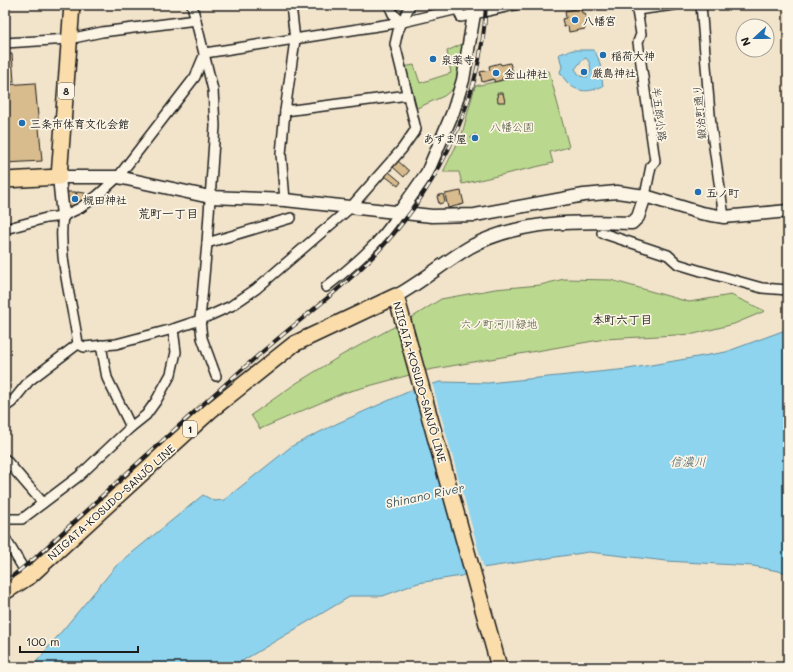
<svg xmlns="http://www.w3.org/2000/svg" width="793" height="672" font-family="Mali,'Klee One',sans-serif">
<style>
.green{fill:#bbd88f;stroke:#6c7a56}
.water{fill:#8ed4ef;stroke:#608a9b;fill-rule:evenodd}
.pier{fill:#f2e4cb}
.building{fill:#d9bc8d;stroke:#1c1c1c}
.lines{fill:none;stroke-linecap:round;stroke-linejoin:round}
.minor-casing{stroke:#1c1c1c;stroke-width:12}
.tertiary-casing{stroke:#1c1c1c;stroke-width:15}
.primary-casing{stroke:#1c1c1c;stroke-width:18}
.minor{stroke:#fcf5e5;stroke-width:9}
.tertiary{stroke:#fcf5e5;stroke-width:12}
.primary{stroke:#faddab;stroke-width:15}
.rail-casing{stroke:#1c1c1c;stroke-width:4}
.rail{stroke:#fcf5e5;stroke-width:2.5;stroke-dasharray:8;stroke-linecap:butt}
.poi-dot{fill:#1f6fb2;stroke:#fcf5e5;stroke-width:1.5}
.labels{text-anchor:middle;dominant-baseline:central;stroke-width:3.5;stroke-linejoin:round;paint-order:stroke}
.shield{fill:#fcf5e5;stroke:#5f5d58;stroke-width:1}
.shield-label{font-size:10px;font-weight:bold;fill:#1c1c1c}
.poi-label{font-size:11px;font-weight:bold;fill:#1c1c1c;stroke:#fcf5e5;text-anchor:start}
.street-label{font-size:11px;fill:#1c1c1c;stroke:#fcf5e5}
.park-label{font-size:11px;fill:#4c543e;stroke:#fcf5e5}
.neighbourhood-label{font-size:12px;font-weight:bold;fill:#1c1c1c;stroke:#fcf5e5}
.water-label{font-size:12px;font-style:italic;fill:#445c66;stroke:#fcf5e5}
</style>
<rect width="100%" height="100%" fill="#f2e4cb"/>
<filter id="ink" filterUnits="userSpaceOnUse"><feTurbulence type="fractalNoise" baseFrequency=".025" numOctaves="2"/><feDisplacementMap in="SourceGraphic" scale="8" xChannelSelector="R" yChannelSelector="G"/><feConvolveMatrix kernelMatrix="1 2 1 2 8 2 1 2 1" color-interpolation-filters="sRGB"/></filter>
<g filter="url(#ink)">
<!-- green -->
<g class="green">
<path d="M467,39L459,84L444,96L415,109L403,67L414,65L420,83L451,73L447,51L460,45Z"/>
<path d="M549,71L569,147L550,152L553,163L462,184L459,172H443L462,134L475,86Z"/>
<path d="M564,279L611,280L689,302L731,295L765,311L734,324L694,334L605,339L428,370L343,393L260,429L251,415L295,384L342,355L416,315L441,299L495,289L540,285Z"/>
</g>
<!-- water -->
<g class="water">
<path d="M573,50H593C602,59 601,75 603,86C583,96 570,90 560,72L562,67L559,54ZM586,58C591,63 593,72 587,77L580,76L575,69L582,60Z"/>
<path d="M788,329V573L753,566L666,561L589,552L482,568L461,576L418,583L383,596H351L232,667H32L116,566L203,495L214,501L224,500L292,446L338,423L410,391L440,382L488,383L628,369L726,352Z"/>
</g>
<!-- pier -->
<path class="pier" d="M432,383L484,570L481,571L429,384Z"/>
<!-- building -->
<g class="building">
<path d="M581,8L582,13H585L587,22L584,23L585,29L569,32L568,26L564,27L562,19L566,18L565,11Z"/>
<path d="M5,54H12L14,82L5,83Z"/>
<path d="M500,63L501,65L510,63L513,73L502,78V80L494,82V79L482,82L480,72L490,70L489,66Z"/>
<path d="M35,83L42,161L5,163V85Z"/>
<path d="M497,93H503L505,102H498Z"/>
<path d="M475,134L478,138L474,141L471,138Z"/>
<path d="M398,161L409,171L404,177L393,167Z"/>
<path d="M389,172L401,182L398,186L385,176Z"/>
<path d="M461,191L464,204L448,208L445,194Z"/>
<path d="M66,192H76V196L77,192L85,193V202L75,203V209L68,208Z"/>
<path d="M443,194L445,202L439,204L437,196Z"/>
</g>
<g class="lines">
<defs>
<g id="minor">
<path d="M192,5L213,90L215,126L207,243L200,320L202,338L216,376"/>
<path d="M389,5L393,14L403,22"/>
<path d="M636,5L641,34L638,42L655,161L651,166L645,196"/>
<path d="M701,5L711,126L724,217"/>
<path d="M637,10L674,5"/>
<path d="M5,43L69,39L102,32L196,20"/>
<path d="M205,53L403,22L458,9L461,17L515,5"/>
<path d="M285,111L408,95"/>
<path d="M285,200L281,154L285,111L295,40L291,5"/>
<path d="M63,216C57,253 73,306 78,344"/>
<path d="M5,229L46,218L63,216L80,208L97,196L118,177L195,77L205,53"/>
<path d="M602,233L668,255L678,264L701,271L762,288L788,290"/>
<path d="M207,243L291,218"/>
<path d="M326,287C353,266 381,242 399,213"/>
<path d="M78,344L84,347L116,344L173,329L200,320L231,306L256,289L350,208L402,149L416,129L395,44L398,31L410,5"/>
<path d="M101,345L107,378L131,427"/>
<path d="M5,407L12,402L29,381L78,344"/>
<path d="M5,459L43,503"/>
<path d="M5,519H22L79,476L131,427L146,415L156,401L171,374L176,352L173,329"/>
<path d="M5,538L23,568L30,576"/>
</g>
<g id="tertiary">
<path d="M399,213L427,173L453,112L463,80L474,14V5"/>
<path d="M63,216L59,177H118L210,197L285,200L432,216L475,215L584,195L617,192L645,196L701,213L724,217L788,211"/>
<path d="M396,296C422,282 444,262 470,247C519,220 579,221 632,223L638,217L645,196"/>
</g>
<g id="primary">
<path d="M5,180L59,177L72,5"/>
<path d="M5,592L30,576L210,411L294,344L396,296L499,667"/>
</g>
</defs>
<!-- minor casing -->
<use href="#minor" class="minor-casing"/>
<!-- tertiary casing -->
<use href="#tertiary" class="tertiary-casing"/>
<!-- primary casing -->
<use href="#primary" class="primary-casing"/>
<!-- minor -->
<use href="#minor" class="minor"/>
<!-- tertiary -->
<use href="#tertiary" class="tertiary"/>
<!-- primary -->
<use href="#primary" class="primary"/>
<defs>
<path id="rail" d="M5,582L35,558C107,491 180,424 254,359C288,329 325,302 358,271C432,203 481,106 486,5"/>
</defs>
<!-- rail casing -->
<use href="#rail" class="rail-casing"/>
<!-- rail -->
<use href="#rail" class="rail"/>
</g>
</g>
<!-- markers -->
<g class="poi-dot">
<circle cx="575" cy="20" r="4"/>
<circle cx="603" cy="55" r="4"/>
<circle cx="433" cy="59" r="4"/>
<circle cx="584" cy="72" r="4"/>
<circle cx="496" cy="73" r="4"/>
<circle cx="22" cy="123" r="4"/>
<circle cx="475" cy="138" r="4"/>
<circle cx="698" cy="192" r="4"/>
<circle cx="75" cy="199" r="4"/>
</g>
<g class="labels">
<!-- shield labels -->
<g class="shield">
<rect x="58" y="83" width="16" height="16" rx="3"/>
<rect x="183" y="421" width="14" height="16" rx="3"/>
</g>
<g class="shield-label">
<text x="66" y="91">8</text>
<text x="190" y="429">1</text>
</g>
<!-- poi labels -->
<g class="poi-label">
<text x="583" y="20">八幡宮</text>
<text x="611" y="55">稲荷大神</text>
<text x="441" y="59">泉薬寺</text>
<text x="592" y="72">厳島神社</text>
<text x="504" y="73">金山神社</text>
<text x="30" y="123">三条市体育文化会館</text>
<text x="467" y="138" text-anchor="end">あずま屋</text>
<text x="706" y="192">五ノ町</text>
<text x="83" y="199">槻田神社</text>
</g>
<!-- street labels -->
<g class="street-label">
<text transform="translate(699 112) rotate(-96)">鍛治町通り</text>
<text transform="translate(660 114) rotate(83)">半五郎小路</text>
<text transform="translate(420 382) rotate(74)">NIIGATA-KOSUDO-SANJŌ LINE</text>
<text transform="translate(111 502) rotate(-42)">NIIGATA-KOSUDO-SANJŌ LINE</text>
</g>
<!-- park labels -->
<g class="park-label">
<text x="512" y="126">八幡公園</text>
<text x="499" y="323">六ノ町河川緑地</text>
</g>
<!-- neighbourhood labels -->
<g class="neighbourhood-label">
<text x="168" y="213">荒町一丁目</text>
<text x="622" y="319">本町六丁目</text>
</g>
<!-- water labels -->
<g class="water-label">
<text x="688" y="461">信濃川</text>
<text transform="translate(425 495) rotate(-12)">Shinano River</text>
</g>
</g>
<!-- margin -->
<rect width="793" height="672" fill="none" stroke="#fcf5e5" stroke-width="20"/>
<rect x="10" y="10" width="773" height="652" fill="none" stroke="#1c1c1c" stroke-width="1.5" filter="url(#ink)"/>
<!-- north arrow -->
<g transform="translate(755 38) rotate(248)"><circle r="19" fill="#fcf5e5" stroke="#a29e95"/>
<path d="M0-3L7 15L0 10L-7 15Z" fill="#1f6fb2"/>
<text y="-6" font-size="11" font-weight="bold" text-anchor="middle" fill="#1c1c1c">N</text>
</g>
<!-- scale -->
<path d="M20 646v6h118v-6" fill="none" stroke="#1c1c1c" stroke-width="2"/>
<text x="26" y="646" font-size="12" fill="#1c1c1c" stroke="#fcf5e5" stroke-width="3" paint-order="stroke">100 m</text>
</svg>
